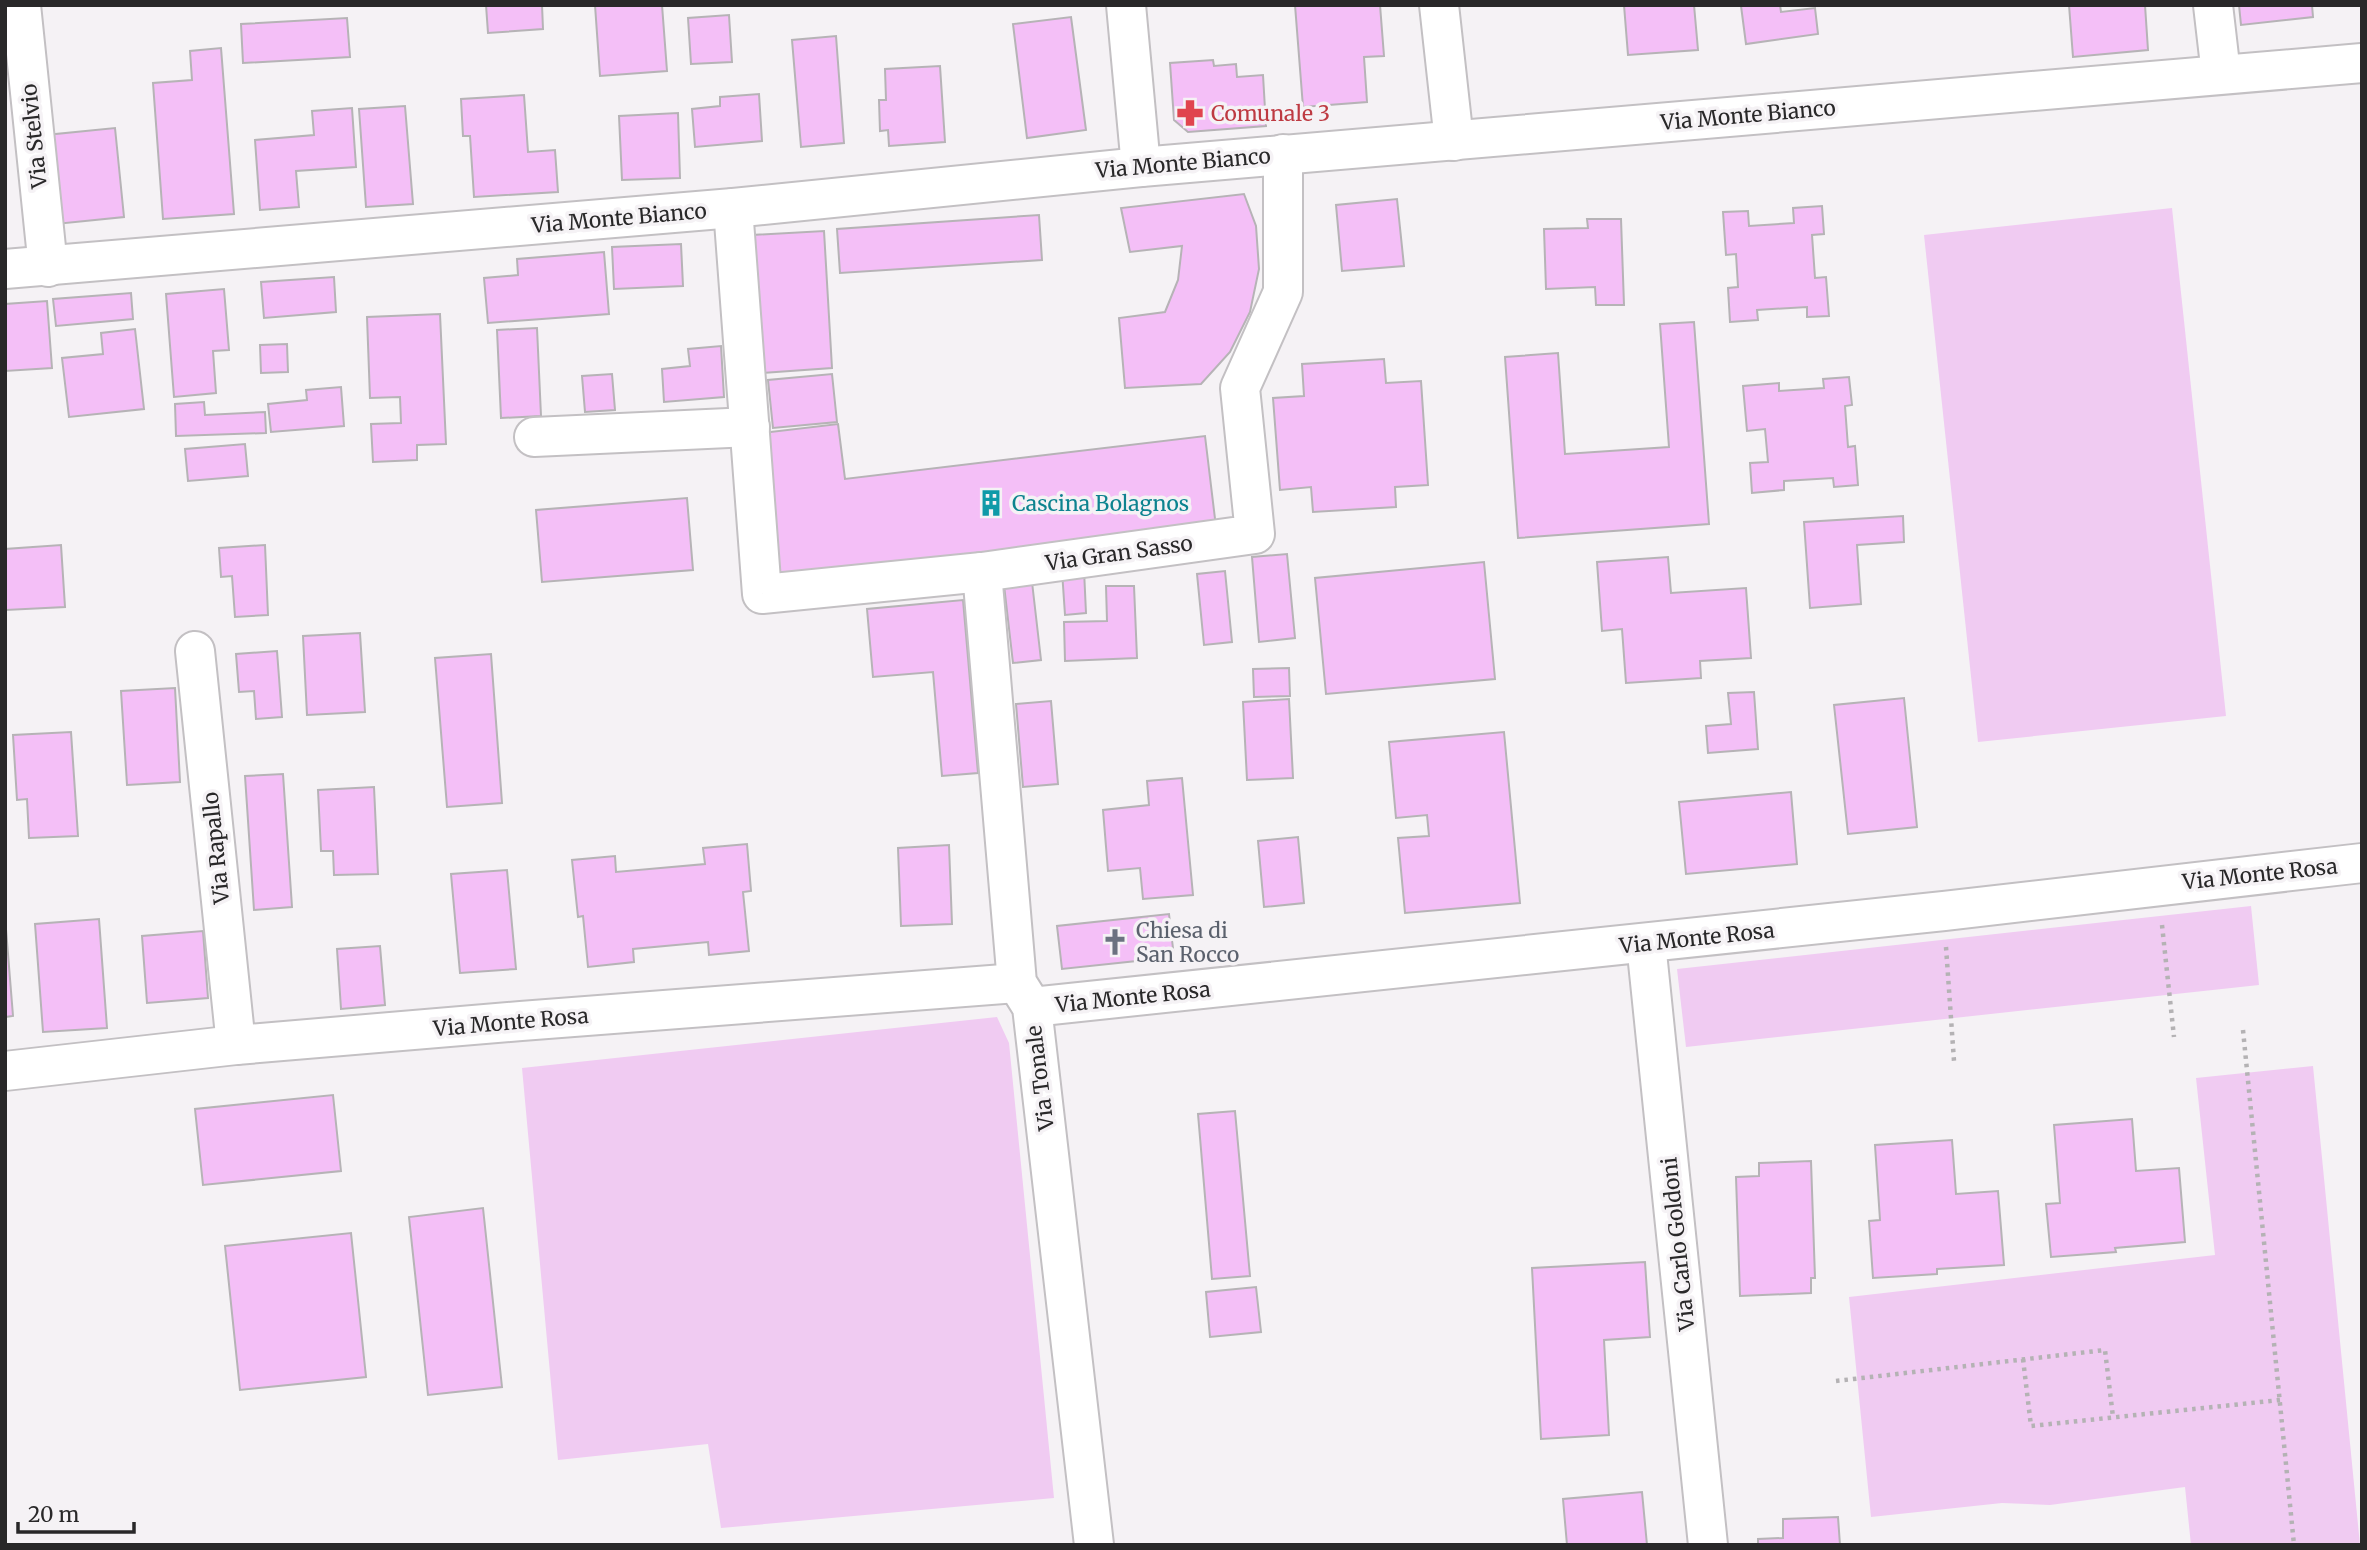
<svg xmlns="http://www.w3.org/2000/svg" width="2367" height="1550" font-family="Merriweather,serif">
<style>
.green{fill:#f0cbf2}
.building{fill:#f4bff7;stroke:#b6b3b6;stroke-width:2}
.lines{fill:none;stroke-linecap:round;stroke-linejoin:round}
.minor-casing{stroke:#c3c0c3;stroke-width:42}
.path{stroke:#b4b2b4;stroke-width:4.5;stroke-dasharray:3.5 5;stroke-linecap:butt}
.minor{stroke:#fff;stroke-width:38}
.labels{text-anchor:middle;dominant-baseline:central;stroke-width:7;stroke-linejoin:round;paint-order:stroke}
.health-label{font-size:21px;fill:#be3a42;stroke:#f5f2f5;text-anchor:start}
.street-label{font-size:21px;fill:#292829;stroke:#f5f2f5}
.culture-label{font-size:21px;fill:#0d838f;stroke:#f5f2f5;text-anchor:start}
.worship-label{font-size:21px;fill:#5b616d;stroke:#f5f2f5;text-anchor:start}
</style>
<rect width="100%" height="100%" fill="#f5f2f5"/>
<!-- green -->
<g class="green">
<path d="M2172,208L2226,716L1978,742L1924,235Z"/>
<path d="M2251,906L2259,985L1686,1047L1677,969Z"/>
<path d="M997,1017L1009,1043L1054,1498L721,1528L708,1444L558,1460L522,1068Z"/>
<path d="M2313,1066L2360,1545H2191L2185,1487L2050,1505L2002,1503L1871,1517L1849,1297L2215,1255L2196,1078Z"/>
</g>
<!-- building -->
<g class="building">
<path d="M486,5H542L543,29L488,33Z"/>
<path d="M595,5H662L667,71L600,76Z"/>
<path d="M1295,5H1380L1384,56L1364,57L1367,102L1303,107Z"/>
<path d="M1624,5H1694L1698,50L1628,55Z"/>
<path d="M1780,5L1781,12L1815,8L1818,34L1746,44L1741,6Z"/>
<path d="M2069,5H2145L2148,50L2073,57Z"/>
<path d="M2239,5H2312L2313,17L2241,25Z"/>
<path d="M729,15L732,62L691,64L688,18Z"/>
<path d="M1071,17L1086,130L1027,138L1013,24Z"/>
<path d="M347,18L350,57L243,63L241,24Z"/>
<path d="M836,36L844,143L801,147L792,40Z"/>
<path d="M221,48L234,214L163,219L153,83L192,80L190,51Z"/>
<path d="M1213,60L1214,66L1236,64L1237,77L1263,75L1266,126L1188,132L1174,120L1170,63Z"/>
<path d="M940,66L945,142L889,146L888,130L880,131L879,100H886L885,69Z"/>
<path d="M759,94L762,141L695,147L692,109L720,106V97Z"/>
<path d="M524,95L528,152L555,150L558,192L474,197L470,136H463L461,99Z"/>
<path d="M405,106L413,204L366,207L359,109Z"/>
<path d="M352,108L356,167L296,171L299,207L260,210L255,140L314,135L312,111Z"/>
<path d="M678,113L680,178L622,180L619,116Z"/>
<path d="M115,128L124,217L56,224L46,135Z"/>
<path d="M1244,194L1256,226L1259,269L1250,312L1230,352L1201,384L1125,388L1119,318L1165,312L1178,280L1182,246L1130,252L1121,208Z"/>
<path d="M1397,199L1404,266L1342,271L1336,205Z"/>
<path d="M1822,206L1824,234L1812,235L1815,278L1826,277L1829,316L1807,317V307L1757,310L1758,320L1730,322L1728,288L1738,287L1736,254L1726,255L1723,212L1748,211L1749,226L1794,223L1793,208Z"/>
<path d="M1039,215L1042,260L840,273L837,229Z"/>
<path d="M1587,219H1621L1624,305H1596L1595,287L1546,289L1544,229L1588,228Z"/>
<path d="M824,231L832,368L761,373L752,235Z"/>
<path d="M681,244L683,286L614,289L612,247Z"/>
<path d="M604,252L609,314L488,323L484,278L518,275L517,259Z"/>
<path d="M334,277L336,312L264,318L261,282Z"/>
<path d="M224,289L229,350L213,351L216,393L174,397L166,294Z"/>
<path d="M131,293L133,319L56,326L53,299Z"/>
<path d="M47,301L52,368L5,371V304Z"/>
<path d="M440,314L446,444L417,445V460L373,462L371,424L401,423L400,397L370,398L367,317Z"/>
<path d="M1694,322L1709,524L1518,538L1505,357L1558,353L1565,454L1669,447L1660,324Z"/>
<path d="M537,328L541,416L501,418L497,330Z"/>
<path d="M135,329L144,409L69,417L62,358L103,354L101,333Z"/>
<path d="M287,344L288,372L261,373L260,345Z"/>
<path d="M721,346L724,397L664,402L662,369L690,366L688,349Z"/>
<path d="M1384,359L1386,383L1421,381L1428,485L1395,487L1396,507L1313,512L1311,487L1280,490L1273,398L1304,396L1302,364Z"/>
<path d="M612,374L615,410L585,412L582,376Z"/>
<path d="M832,374L837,422L773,428L768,380Z"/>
<path d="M1849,377L1852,405L1845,406L1848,447L1855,446L1858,485L1834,487L1833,478L1784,481V490L1752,493L1750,463L1768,462L1765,429L1747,431L1743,386L1779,383V391L1824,388L1823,379Z"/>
<path d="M341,387L344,426L271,432L268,404L307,400L306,390Z"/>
<path d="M204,402L205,415L265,412L266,433L176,436L175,404Z"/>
<path d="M838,424L845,479L1205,436L1216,527L778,579L761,433Z"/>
<path d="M245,444L248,476L188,481L185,449Z"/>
<path d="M687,498L693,570L542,582L536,510Z"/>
<path d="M1903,516L1904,542L1857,545L1861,604L1810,608L1804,522Z"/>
<path d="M61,545L65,607L6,610L5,549Z"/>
<path d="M265,545L268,615L235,617L232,576L221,577L219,548Z"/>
<path d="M1287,554L1295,638L1259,642L1252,557Z"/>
<path d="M1668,557L1671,593L1746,588L1751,658L1700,661L1701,678L1626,683L1622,629L1602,631L1597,562Z"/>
<path d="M1484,562L1495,679L1326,694L1315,578Z"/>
<path d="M1084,570L1086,613L1065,615L1062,571Z"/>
<path d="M1225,571L1232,642L1204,645L1197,574Z"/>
<path d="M1032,582L1041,660L1013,663L1004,585Z"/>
<path d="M1106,586H1134L1137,658L1065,661L1064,622L1107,621Z"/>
<path d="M963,600L978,773L942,776L933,672L873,677L867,609Z"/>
<path d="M360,633L365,712L307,715L303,636Z"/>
<path d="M277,651L282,717L256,719L254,691L239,692L236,654Z"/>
<path d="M491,654L502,803L447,807L435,658Z"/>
<path d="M1289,668L1290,696L1254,697L1253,669Z"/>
<path d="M175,688L180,782L127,785L121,691Z"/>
<path d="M1754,692L1758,749L1708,753L1706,726L1731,724L1728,693Z"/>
<path d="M1904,698L1917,827L1848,834L1834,705Z"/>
<path d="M1289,699L1293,778L1247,780L1243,702Z"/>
<path d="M1051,701L1058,784L1023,787L1016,704Z"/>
<path d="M71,732L78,836L29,838L27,799L17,800L13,735Z"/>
<path d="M1504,732L1520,903L1405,913L1398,838L1429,836L1427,815L1396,818L1389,742Z"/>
<path d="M283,774L292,907L254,910L245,776Z"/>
<path d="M1182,778L1193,895L1143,899L1140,868L1108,871L1103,810L1149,805L1147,781Z"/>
<path d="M374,787L378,874L334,875L333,851H321L318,790Z"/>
<path d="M1791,792L1797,864L1686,874L1679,802Z"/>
<path d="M1298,837L1304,903L1264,907L1258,841Z"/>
<path d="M747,844L751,891L743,892L749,951L709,955L708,942L633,949L634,962L588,967L583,916L578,917L572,860L615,856L616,872L705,864L703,848Z"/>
<path d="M949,845L952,924L901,926L898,848Z"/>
<path d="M507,870L516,969L460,973L451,874Z"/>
<path d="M1169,914L1174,957L1062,969L1057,926Z"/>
<path d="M99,919L107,1028L43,1032L35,924Z"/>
<path d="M6,929L13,1016L5,1017V930Z"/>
<path d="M203,931L208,998L147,1003L142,936Z"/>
<path d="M380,946L385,1005L341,1009L337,949Z"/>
<path d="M333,1095L341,1171L203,1185L195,1109Z"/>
<path d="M1235,1111L1250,1276L1212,1279L1198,1114Z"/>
<path d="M2132,1119L2136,1171L2179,1168L2185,1242L2115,1248L2116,1252L2051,1257L2046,1204L2060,1203L2054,1125Z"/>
<path d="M1952,1140L1956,1194L1998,1191L2004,1265L1937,1269V1274L1873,1278L1869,1221L1880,1220L1875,1145Z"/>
<path d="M1811,1161L1815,1278H1811V1293L1740,1296L1736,1177L1759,1176V1163Z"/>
<path d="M483,1208L502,1387L428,1395L409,1217Z"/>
<path d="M351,1233L366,1377L240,1390L225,1246Z"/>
<path d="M1645,1262L1650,1337L1604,1340L1609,1435L1541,1439L1532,1268Z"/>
<path d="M1256,1287L1261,1332L1210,1337L1206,1292Z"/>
<path d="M1642,1492L1647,1545H1567L1563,1499Z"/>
<path d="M1838,1517L1840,1545H1758V1539L1783,1538V1519Z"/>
</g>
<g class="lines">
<defs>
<g id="minor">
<path d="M21,5L48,267"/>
<path d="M1126,5L1141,167"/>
<path d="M1439,5L1454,141"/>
<path d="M2213,5L2221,74"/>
<path d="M733,208L762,594L982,572L1255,534L1240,388L1283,292V154"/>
<path d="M5,269L733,208L1141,167L2362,63"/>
<path d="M534,437L750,427"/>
<path d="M982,572L1017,983L1032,1007L1094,1545"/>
<path d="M195,651L236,1045"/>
<path d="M1646,943L1708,1545"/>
<path d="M1032,1007L1944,911L2362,863"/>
<path d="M5,1071L236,1045L521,1021L1017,983"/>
</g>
</defs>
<!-- minor casing -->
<use href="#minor" class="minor-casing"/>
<!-- path -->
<g class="path">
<path d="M2162,925L2174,1037"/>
<path d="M1946,947L1954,1061"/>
<path d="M2243,1030L2294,1545"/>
<path d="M2023,1359L2031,1426L2280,1400"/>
<path d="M1836,1381L2105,1350L2113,1417"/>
</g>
<!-- minor -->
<use href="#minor" class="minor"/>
</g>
<!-- icons -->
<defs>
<symbol id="pharmacy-bare" viewBox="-9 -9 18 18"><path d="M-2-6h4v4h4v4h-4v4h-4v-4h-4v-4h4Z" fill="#e0444e" stroke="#f5f2f5" stroke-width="2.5" paint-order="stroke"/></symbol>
<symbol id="building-bare" viewBox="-9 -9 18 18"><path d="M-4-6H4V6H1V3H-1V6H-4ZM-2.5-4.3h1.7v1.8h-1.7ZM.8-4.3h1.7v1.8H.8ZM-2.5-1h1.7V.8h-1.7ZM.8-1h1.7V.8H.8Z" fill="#0f9aa8" stroke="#f5f2f5" stroke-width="2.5" paint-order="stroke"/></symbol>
<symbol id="church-bare" viewBox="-9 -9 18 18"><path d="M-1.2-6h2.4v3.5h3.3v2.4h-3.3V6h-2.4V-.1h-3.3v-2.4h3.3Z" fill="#6b7280" stroke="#f5f2f5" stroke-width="2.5" paint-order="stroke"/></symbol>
</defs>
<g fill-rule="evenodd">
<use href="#pharmacy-bare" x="1171" y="94" width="38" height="38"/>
<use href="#building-bare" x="972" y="484" width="38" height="38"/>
<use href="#church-bare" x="1096" y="923" width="38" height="38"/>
</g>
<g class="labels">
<!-- health labels -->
<g class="health-label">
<text x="1211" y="113">Comunale 3</text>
</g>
<!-- street labels -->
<g class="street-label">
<text transform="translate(1748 115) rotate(-5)">Via Monte Bianco</text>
<text transform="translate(34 136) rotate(-96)">Via Stelvio</text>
<text transform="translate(1183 163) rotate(-5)">Via Monte Bianco</text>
<text transform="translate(619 218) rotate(-5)">Via Monte Bianco</text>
<text transform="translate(1119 553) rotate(-8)">Via Gran Sasso</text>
<text transform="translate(216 848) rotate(-96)">Via Rapallo</text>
<text transform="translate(2260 874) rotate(-6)">Via Monte Rosa</text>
<text transform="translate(1697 938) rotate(-6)">Via Monte Rosa</text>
<text transform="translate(1133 997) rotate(-6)">Via Monte Rosa</text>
<text transform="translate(511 1022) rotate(-5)">Via Monte Rosa</text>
<text transform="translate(1040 1078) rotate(-97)">Via Tonale</text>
<text transform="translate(1678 1244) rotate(-96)">Via Carlo Goldoni</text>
</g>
<!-- culture labels -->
<g class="culture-label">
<text x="1012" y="503">Cascina Bolagnos</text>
</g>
<!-- worship labels -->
<g class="worship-label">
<text x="1136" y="930">Chiesa di<tspan x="1136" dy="24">San Rocco</tspan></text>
</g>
</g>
<!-- border -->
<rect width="2367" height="1550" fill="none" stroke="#292829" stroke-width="14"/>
<!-- scale -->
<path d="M18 1522v10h116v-10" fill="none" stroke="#292829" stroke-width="3.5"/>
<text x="28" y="1522" font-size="21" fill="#292829" stroke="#f5f2f5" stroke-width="5" paint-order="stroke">20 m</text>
</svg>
